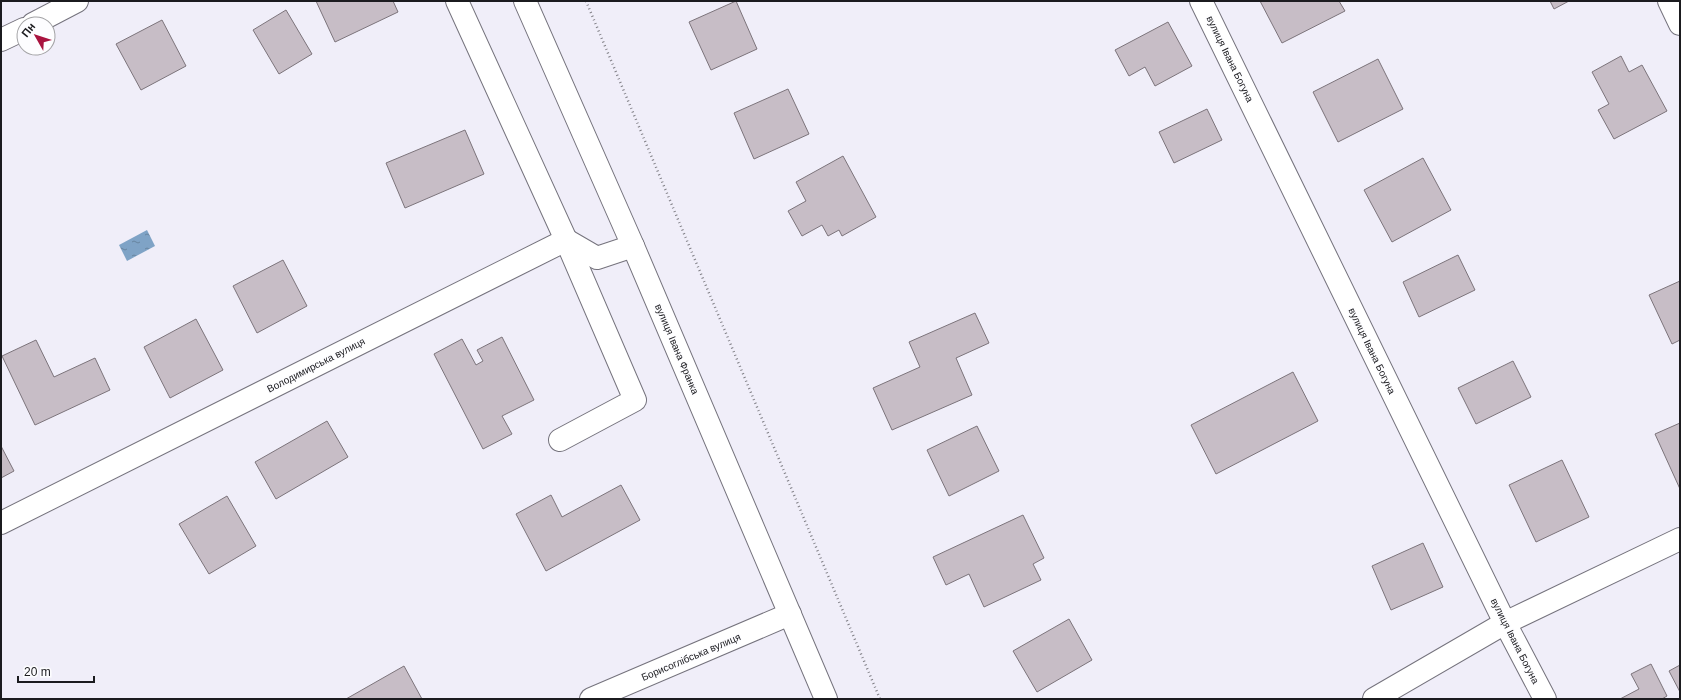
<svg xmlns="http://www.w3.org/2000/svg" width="1681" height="700" font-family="Arial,sans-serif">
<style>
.water{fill:url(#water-ripples)}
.building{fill:#c7bdc6;stroke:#7c747b}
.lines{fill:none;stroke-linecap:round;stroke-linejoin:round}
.minor-casing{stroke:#75737d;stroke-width:24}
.path{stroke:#838289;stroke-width:2.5;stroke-dasharray:1 3;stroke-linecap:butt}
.minor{stroke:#fff;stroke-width:22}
.labels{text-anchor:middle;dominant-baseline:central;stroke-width:3;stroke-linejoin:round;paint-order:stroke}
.street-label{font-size:10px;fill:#1b1b1f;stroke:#fdfdff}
</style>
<defs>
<pattern id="water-ripples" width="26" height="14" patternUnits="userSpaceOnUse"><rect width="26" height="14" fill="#7fa3c6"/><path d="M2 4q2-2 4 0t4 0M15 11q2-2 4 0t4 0" fill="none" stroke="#6784a0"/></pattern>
</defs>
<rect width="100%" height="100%" fill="#f0eef9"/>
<!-- water -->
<path class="water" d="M147,230L155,246L127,261L119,245Z"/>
<!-- building -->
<g class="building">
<path d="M316,1H393L398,12L335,42Z"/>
<path d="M736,1L757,49L711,70L689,22Z"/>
<path d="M1260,1H1339L1345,11L1282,43Z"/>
<path d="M1550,1H1569L1554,9Z"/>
<path d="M286,10L312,54L279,74L253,30Z"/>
<path d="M162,20L186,66L141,90L116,44Z"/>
<path d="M1168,22L1192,66L1155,86L1145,67L1129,76L1115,50Z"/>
<path d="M1621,56L1629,72L1642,65L1667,111L1614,139L1598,110L1609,104L1592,72Z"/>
<path d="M1378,59L1403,109L1338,142L1313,92Z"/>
<path d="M788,89L809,134L754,159L734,113Z"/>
<path d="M1207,109L1222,140L1174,163L1159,132Z"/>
<path d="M465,130L484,174L405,208L386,163Z"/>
<path d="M843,156L876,217L842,236L839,230L828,236L822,225L802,236L788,211L806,201L796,182Z"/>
<path d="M1423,158L1451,210L1392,242L1364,190Z"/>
<path d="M1458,255L1475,290L1419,317L1403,282Z"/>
<path d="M283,260L307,306L257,333L233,286Z"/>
<path d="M1680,281V340L1672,344L1649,295Z"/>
<path d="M975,313L989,343L956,358L972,395L892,430L873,388L920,367L909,342Z"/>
<path d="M196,319L223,370L170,398L144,347Z"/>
<path d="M502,337L534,400L502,416L512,434L483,449L434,354L462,339L476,365L483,361L477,350Z"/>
<path d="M36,340L54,377L95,358L110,390L35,425L2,356Z"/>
<path d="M1513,361L1531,397L1476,424L1458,388Z"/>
<path d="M1293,372L1318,421L1216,474L1191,425Z"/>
<path d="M327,421L348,457L276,499L255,462Z"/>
<path d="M1680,423V489L1655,434Z"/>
<path d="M977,426L999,471L949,496L927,450Z"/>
<path d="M1,446L14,471L1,478Z"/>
<path d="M1562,460L1589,517L1536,542L1509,485Z"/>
<path d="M621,485L640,520L546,571L516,514L551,495L562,517Z"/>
<path d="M227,496L256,546L209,574L179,524Z"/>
<path d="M1023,515L1044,558L1033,564L1041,580L984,607L969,574L946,585L933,557Z"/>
<path d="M1423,543L1443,587L1391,610L1372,566Z"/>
<path d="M1069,619L1092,660L1037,692L1013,651Z"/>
<path d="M1651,664L1667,696L1662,699H1620L1639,689L1631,674Z"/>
<path d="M1680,665V692L1669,671Z"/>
<path d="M404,666L422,699H346Z"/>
</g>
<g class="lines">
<defs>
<g id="minor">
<path d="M457,1L566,240L635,400L560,440"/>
<path d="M525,1L633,246L826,699"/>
<path d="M1201,1L1505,623L1545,699"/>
<path d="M1669,1L1680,24"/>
<path d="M33,24L77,1"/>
<path d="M1,40L24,29"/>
<path d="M1,523L566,240L597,258L633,246"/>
<path d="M591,699L790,614"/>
<path d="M1374,699L1505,623L1680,539"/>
</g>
</defs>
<!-- minor casing -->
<use href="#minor" class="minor-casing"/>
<!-- path -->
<path class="path" d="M586,1L880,699"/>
<!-- minor -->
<use href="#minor" class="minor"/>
</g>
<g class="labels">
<!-- street labels -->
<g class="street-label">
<text transform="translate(1230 59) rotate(64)">вулиця Івана Богуна</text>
<text transform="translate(677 349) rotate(67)">вулиця Івана Франка</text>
<text transform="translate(1372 351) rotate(64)">вулиця Івана Богуна</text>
<text transform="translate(316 365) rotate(-27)">Володимирська вулиця</text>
<text transform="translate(1515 641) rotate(63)">вулиця Івана Богуна</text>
<text transform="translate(691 657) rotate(-23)">Борисоглібська вулиця</text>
</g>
</g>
<!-- border -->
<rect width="1681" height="700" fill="none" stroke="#1b1b1f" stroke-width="4"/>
<!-- north arrow -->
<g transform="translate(36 36) rotate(309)"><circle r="19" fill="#fdfdff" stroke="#a3a3a5"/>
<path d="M0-3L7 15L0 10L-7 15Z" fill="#a9133f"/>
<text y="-6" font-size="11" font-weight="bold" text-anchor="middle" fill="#1b1b1f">Пн</text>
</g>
<!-- scale -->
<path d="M18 676v6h76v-6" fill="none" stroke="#1b1b1f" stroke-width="2"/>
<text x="24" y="676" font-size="12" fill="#1b1b1f" stroke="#fdfdff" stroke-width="3" paint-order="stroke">20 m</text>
</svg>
